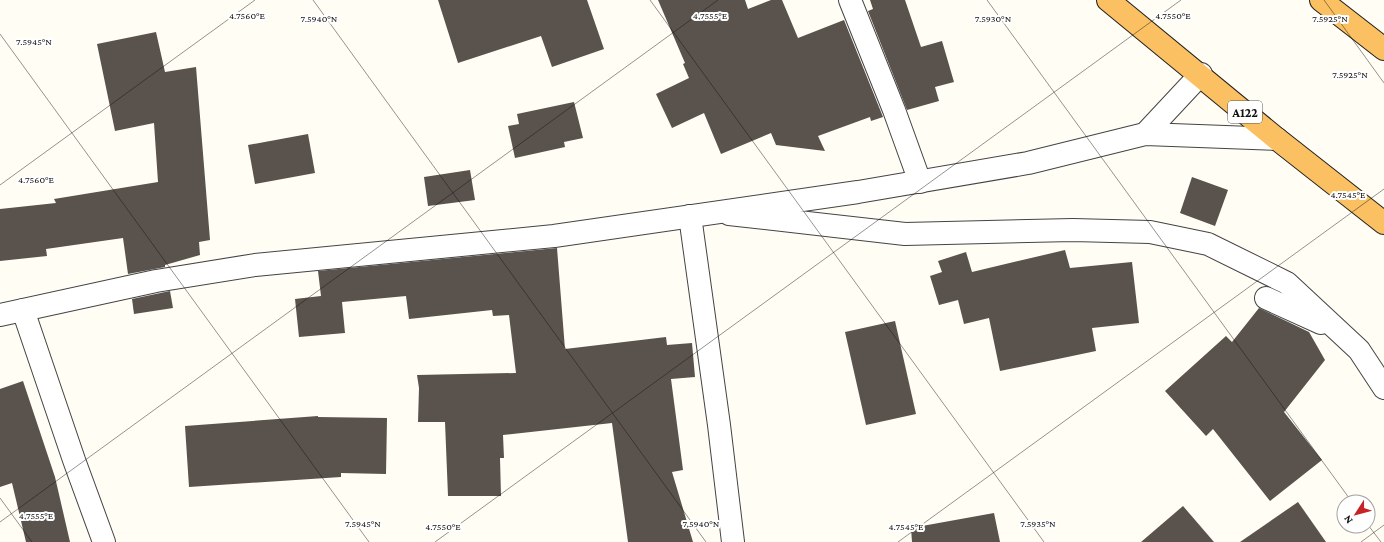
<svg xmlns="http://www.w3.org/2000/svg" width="1384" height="542" font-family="'Crimson Pro',serif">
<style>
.building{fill:#5a524c}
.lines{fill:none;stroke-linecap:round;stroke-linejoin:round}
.minor-casing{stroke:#444;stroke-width:24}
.tertiary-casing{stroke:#444;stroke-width:24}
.trunk-casing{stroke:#222;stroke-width:24}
.minor{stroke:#fff;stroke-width:22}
.tertiary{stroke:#fff;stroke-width:22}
.trunk{stroke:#fac061;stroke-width:22}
.ticks{fill:none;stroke:#111;stroke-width:1;stroke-opacity:0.45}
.labels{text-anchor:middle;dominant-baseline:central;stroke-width:4;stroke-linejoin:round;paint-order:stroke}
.shield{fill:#fff;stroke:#585858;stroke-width:1}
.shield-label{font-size:13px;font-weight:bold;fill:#111}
.ticks-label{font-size:10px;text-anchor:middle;fill:#111;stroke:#fff;stroke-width:4;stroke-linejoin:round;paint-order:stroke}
</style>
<rect width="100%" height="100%" fill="#fffdf4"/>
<!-- building -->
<g class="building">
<path d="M438,0H587L604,49L552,67L541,36L458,63Z"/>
<path d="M658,0H745L748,9L771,0H782L798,38L844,20L883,117L871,121L870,117L818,136L825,151L776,145L771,133L721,154L704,113L672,128L656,94L689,78L683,64L685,63Z"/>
<path d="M870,0H905L921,47L942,41L954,82L935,87L939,101L907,110L868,11L873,9Z"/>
<path d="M156,32L165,72L196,67L210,240L199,242L200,255L165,265V267L128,274L123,238L46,249L47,256L0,261V209L56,203L54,199L158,182L154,123L115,131L97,44Z"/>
<path d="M574,102L583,138L564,142L565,147L515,158L508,126L519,124L517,114Z"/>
<path d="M308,134L315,173L255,184L248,145Z"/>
<path d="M470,170L475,200L428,206L424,177Z"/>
<path d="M1192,177L1228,190L1215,226L1180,213Z"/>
<path d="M557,248L565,349L666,337L667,345L692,343L695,377L671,379L683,470L672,472L693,542H628L612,423L503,435L504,458H500L501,496H448L445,422H418L419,388L417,375L516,373L509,315L493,316L492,310L409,319L406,296L342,302L345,333L299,337L295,299L321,296L318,271Z"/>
<path d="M1065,250L1070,268L1132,262L1139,323L1092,328L1096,351L1000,371L989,318L964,324L958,300L939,305L930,276L942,272L938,261L966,252L972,272Z"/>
<path d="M170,291L173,308L134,314L132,299Z"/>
<path d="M1259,308L1309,332L1325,360L1284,412L1322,460L1270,501L1213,429L1206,436L1165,391L1226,336L1232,342Z"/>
<path d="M895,321L916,414L866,425L845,332Z"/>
<path d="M23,381L55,477L70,542H26L12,483L0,487V389Z"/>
<path d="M318,416V417L387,418L386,474L341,473V477L189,487L185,426Z"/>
<path d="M1298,502L1326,542H1240Z"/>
<path d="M1183,506L1214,542H1141Z"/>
<path d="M994,513L1000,542H912L911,528Z"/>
</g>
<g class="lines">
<defs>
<g id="minor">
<path d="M850,0L894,110L920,182"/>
<path d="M729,214L905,234L1073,230L1150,232L1208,244L1287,283L1359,350L1384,388"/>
<path d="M690,216L719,425L733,542"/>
<path d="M1266,298L1321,323"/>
<path d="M23,310L74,460L104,542"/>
</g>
<g id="tertiary">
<path d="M1145,134L1201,74"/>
<path d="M0,315L156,281L255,265L554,236L858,192L1028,163L1145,134L1277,139"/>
</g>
<g id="trunk">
<path d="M1108,0L1277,139L1384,223"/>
<path d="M1321,0L1384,49"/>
</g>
</defs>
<!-- minor casing -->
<use href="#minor" class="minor-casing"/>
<!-- tertiary casing -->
<use href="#tertiary" class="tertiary-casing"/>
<!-- trunk casing -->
<use href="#trunk" class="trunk-casing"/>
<!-- minor -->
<use href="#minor" class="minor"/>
<!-- tertiary -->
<use href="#tertiary" class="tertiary"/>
<!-- trunk -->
<use href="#trunk" class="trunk"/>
</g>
<!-- ticks -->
<path class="ticks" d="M313,0L706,542M650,0L1044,542M987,0L1352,502M1324,0L1384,83M0,34L369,542M0,185L255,0M0,498L32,542M0,522L718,0M1368,525L1381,542M435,542L1181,0M898,542L1384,189M1361,542L1384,525"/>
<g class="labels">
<!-- shield labels -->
<rect class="shield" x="1228" y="101" width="34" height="22" rx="3"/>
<g class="shield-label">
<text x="1245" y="112">A122</text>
</g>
</g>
<g class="ticks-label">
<text x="247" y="19">4.7560°E</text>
<text x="710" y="19">4.7555°E</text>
<text x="1173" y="19">4.7550°E</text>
<text x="319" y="22">7.5940°N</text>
<text x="993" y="22">7.5930°N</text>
<text x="1330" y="22">7.5925°N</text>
<text x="34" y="45">7.5945°N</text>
<text x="1350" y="78">7.5925°N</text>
<text x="36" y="183">4.7560°E</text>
<text x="1348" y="198">4.7545°E</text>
<text x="36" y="519">4.7555°E</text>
<text x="363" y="527">7.5945°N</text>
<text x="701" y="527">7.5940°N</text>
<text x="1038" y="527">7.5935°N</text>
<text x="443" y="530">4.7550°E</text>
<text x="906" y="530">4.7545°E</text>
</g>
<!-- north arrow -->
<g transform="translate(1356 514) rotate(234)"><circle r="19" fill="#ffffff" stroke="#a0a0a0"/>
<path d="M0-3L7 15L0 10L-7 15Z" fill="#c62327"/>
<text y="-6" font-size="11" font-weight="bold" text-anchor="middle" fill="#111111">N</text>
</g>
</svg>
